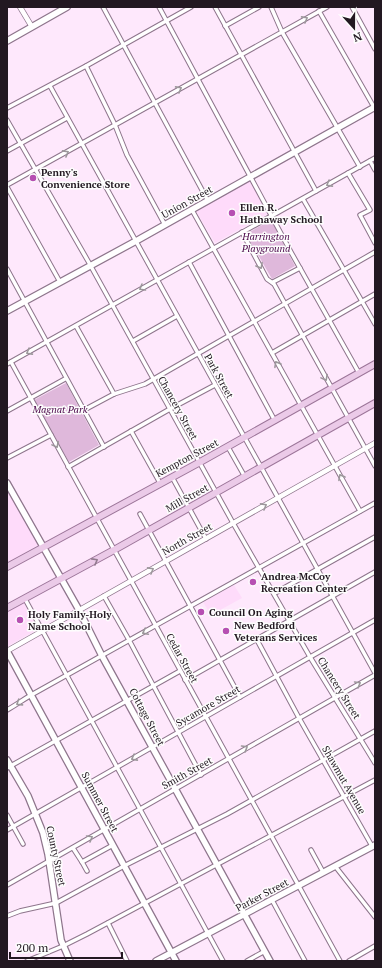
<svg xmlns="http://www.w3.org/2000/svg" width="382" height="968" font-family="'PT Serif',serif">
<style>
.built{fill:#fedbfa}
.green{fill:#dfb8db}
.lines{fill:none;stroke-linecap:round;stroke-linejoin:round}
.minor-casing{stroke:#8e758c;stroke-width:5.5}
.tertiary-casing{stroke:#8e758c;stroke-width:6}
.secondary-casing{stroke:#8e758c;stroke-width:8}
.primary-casing{stroke:#9c7599;stroke-width:8}
.minor{stroke:#fff;stroke-width:3.5}
.tertiary{stroke:#fff;stroke-width:4.5}
.secondary{stroke:#fff;stroke-width:5.5}
.primary{stroke:#ebcae8;stroke-width:6}
.oneway{stroke:#9c979b}
.oneway2{stroke:#917a8e}
.poi-dot{fill:#b64fb2;stroke:#fdfdfd;stroke-width:1.5}
.labels{text-anchor:middle;dominant-baseline:central;stroke-width:3;stroke-linejoin:round;paint-order:stroke}
.poi-label{font-size:10px;font-weight:bold;fill:#221821;stroke:#fdfdfd;text-anchor:start}
.street-label{font-size:10px;fill:#221821;stroke:#fdfdfd}
.park-label{font-size:10px;font-style:italic;fill:#4a0549;stroke:#fdfdfd}
</style>
<rect width="100%" height="100%" fill="#fee8fc"/>
<!-- built -->
<g class="built">
<path d="M250,181L267,214L215,243L196,211Z"/>
<path d="M7,490L38,545L7,563Z"/>
<path d="M234,585L242,598L211,615L203,602Z"/>
<path d="M24,603L38,629L8,646L7,612Z"/>
</g>
<!-- green -->
<g class="green">
<path d="M271,220L295,266L272,279L246,234Z"/>
<path d="M66,383L99,445L69,462L34,400Z"/>
</g>
<g class="lines">
<defs>
<g id="minor">
<path d="M103,7L208,201"/>
<path d="M159,7L292,254L359,373"/>
<path d="M215,7L316,191"/>
<path d="M271,7L282,32L360,167"/>
<path d="M352,7L375,49"/>
<path d="M319,11L375,109"/>
<path d="M225,26L259,7"/>
<path d="M86,66L115,125L127,155L165,225"/>
<path d="M50,86L375,673"/>
<path d="M7,108L86,66L191,7"/>
<path d="M7,120L88,261L233,523L310,657L375,763"/>
<path d="M7,151L67,118"/>
<path d="M370,161L375,170"/>
<path d="M348,173L370,210L360,215L375,243"/>
<path d="M7,185L327,7"/>
<path d="M7,187L60,282"/>
<path d="M303,199L375,324"/>
<path d="M192,210L360,511"/>
<path d="M242,232L267,279L274,284L375,466"/>
<path d="M189,262L275,421"/>
<path d="M7,269L104,447"/>
<path d="M273,282L300,268"/>
<path d="M76,326L114,394"/>
<path d="M133,341L177,316"/>
<path d="M272,353L375,294"/>
<path d="M11,362L340,961"/>
<path d="M7,364L375,158"/>
<path d="M84,410L114,394L145,384L375,252"/>
<path d="M7,411L65,379"/>
<path d="M131,431L160,483"/>
<path d="M228,447L245,477"/>
<path d="M7,458L51,435"/>
<path d="M68,467L170,409L215,385"/>
<path d="M172,477L206,539"/>
<path d="M140,514L240,697"/>
<path d="M275,593L375,537"/>
<path d="M104,596L129,640L201,775"/>
<path d="M25,599L223,961"/>
<path d="M257,640L299,718L372,846"/>
<path d="M185,680L375,572"/>
<path d="M7,710C16,705 24,699 33,694C147,631 261,567 375,503"/>
<path d="M7,768L180,671"/>
<path d="M7,815L23,844"/>
<path d="M7,830L375,620"/>
<path d="M73,848L82,862L113,845"/>
<path d="M311,850L323,872"/>
<path d="M82,862L87,871"/>
<path d="M335,866L375,917"/>
<path d="M7,885L375,675"/>
<path d="M272,900L305,961"/>
<path d="M7,916L20,911L56,903L124,866L227,814L375,731"/>
<path d="M108,923L127,961"/>
<path d="M27,961L63,946L87,934L375,780"/>
<path d="M247,961L265,951"/>
<path d="M349,961L375,946"/>
</g>
<g id="tertiary">
<path d="M20,7L32,27"/>
<path d="M7,651L375,443"/>
</g>
<g id="secondary">
<path d="M7,41L67,7"/>
<path d="M7,311L136,241L375,107"/>
<path d="M7,483L79,610L102,656L270,961"/>
<path d="M7,651L176,961"/>
<path d="M7,760L28,796L43,833L48,854L61,940L70,961"/>
<path d="M156,961L375,845"/>
</g>
<g id="primary">
<path d="M7,567L202,461L375,364"/>
<path d="M7,608L114,550L375,403"/>
</g>
</defs>
<!-- minor casing -->
<use href="#minor" class="minor-casing"/>
<!-- tertiary casing -->
<use href="#tertiary" class="tertiary-casing"/>
<!-- secondary casing -->
<use href="#secondary" class="secondary-casing"/>
<!-- primary casing -->
<use href="#primary" class="primary-casing"/>
<!-- minor -->
<use href="#minor" class="minor"/>
<!-- tertiary -->
<use href="#tertiary" class="tertiary"/>
<!-- secondary -->
<use href="#secondary" class="secondary"/>
<!-- primary -->
<use href="#primary" class="primary"/>
</g>
<!-- one-way arrows -->
<defs><path id="oneway-chevron" d="M-2-3.5L2.5 0L-2 3.5" fill="none" stroke-width="1.6" stroke-linecap="round" stroke-linejoin="round"/></defs>
<g class="oneway">
<use href="#oneway-chevron" transform="translate(305 19) rotate(-29)"/>
<use href="#oneway-chevron" transform="translate(179 89) rotate(-29)"/>
<use href="#oneway-chevron" transform="translate(66 153) rotate(-29)"/>
<use href="#oneway-chevron" transform="translate(329 184) rotate(151)"/>
<use href="#oneway-chevron" transform="translate(260 266) rotate(61)"/>
<use href="#oneway-chevron" transform="translate(142 288) rotate(150)"/>
<use href="#oneway-chevron" transform="translate(29 352) rotate(151)"/>
<use href="#oneway-chevron" transform="translate(277 364) rotate(-119)"/>
<use href="#oneway-chevron" transform="translate(325 378) rotate(62)"/>
<use href="#oneway-chevron" transform="translate(56 445) rotate(62)"/>
<use href="#oneway-chevron" transform="translate(341 477) rotate(-119)"/>
<use href="#oneway-chevron" transform="translate(264 506) rotate(-29)"/>
<use href="#oneway-chevron" transform="translate(151 570) rotate(-29)"/>
<use href="#oneway-chevron" transform="translate(145 632) rotate(153)"/>
<use href="#oneway-chevron" transform="translate(358 684) rotate(-30)"/>
<use href="#oneway-chevron" transform="translate(19 703) rotate(147)"/>
<use href="#oneway-chevron" transform="translate(245 748) rotate(-31)"/>
<use href="#oneway-chevron" transform="translate(134 758) rotate(152)"/>
<use href="#oneway-chevron" transform="translate(90 838) rotate(-30)"/>
</g>
<use class="oneway2" href="#oneway-chevron" transform="translate(95 561) rotate(-29)"/>
<!-- markers -->
<g class="poi-dot">
<circle cx="33" cy="178" r="4"/>
<circle cx="232" cy="213" r="4"/>
<circle cx="253" cy="582" r="4"/>
<circle cx="201" cy="612" r="4"/>
<circle cx="20" cy="620" r="4"/>
<circle cx="226" cy="631" r="4"/>
</g>
<g class="labels">
<!-- poi labels -->
<g class="poi-label">
<text x="41" y="172">Penny's<tspan x="41" dy="12">Convenience Store</tspan></text>
<text x="240" y="207">Ellen R.<tspan x="240" dy="12">Hathaway School</tspan></text>
<text x="261" y="576">Andrea McCoy<tspan x="261" dy="12">Recreation Center</tspan></text>
<text x="209" y="612">Council On Aging</text>
<text x="28" y="614">Holy Family-Holy<tspan x="28" dy="12">Name School</tspan></text>
<text x="234" y="625">New Bedford<tspan x="234" dy="12">Veterans Services</tspan></text>
</g>
<!-- street labels -->
<g class="street-label">
<text transform="translate(187 202) rotate(-29)">Union Street</text>
<text transform="translate(219 376) rotate(61)">Park Street</text>
<text transform="translate(178 408) rotate(61)">Chancery Street</text>
<text transform="translate(187 458) rotate(-28)">Kempton Street</text>
<text transform="translate(187 498) rotate(-29)">Mill Street</text>
<text transform="translate(187 539) rotate(-29)">North Street</text>
<text transform="translate(182 658) rotate(61)">Cedar Street</text>
<text transform="translate(339 688) rotate(58)">Chancery Street</text>
<text transform="translate(208 706) rotate(-30)">Sycamore Street</text>
<text transform="translate(147 717) rotate(62)">Cottage Street</text>
<text transform="translate(187 773) rotate(-29)">Smith Street</text>
<text transform="translate(344 780) rotate(60)">Shawmut Avenue</text>
<text transform="translate(100 802) rotate(62)">Summer Street</text>
<text transform="translate(56 856) rotate(78)">County Street</text>
<text transform="translate(262 895) rotate(-28)">Parker Street</text>
</g>
<!-- park labels -->
<g class="park-label">
<text x="266" y="236">Harrington<tspan x="266" dy="12">Playground</tspan></text>
<text x="60" y="409">Magnat Park</text>
</g>
</g>
<!-- border -->
<rect width="382" height="968" fill="none" stroke="#221821" stroke-width="16"/>
<!-- north arrow -->
<g transform="translate(354 28) rotate(159)" stroke="#fdfdfd" stroke-width="3" paint-order="stroke">
<path d="M0-3L7 15L0 10L-7 15Z" fill="#221821"/>
<text y="-6" font-size="11" font-weight="bold" text-anchor="middle" fill="#221821">N</text>
</g>
<!-- scale -->
<path d="M10 952v6h112v-6" fill="none" stroke="#221821" stroke-width="2"/>
<text x="16" y="952" font-size="12" fill="#221821" stroke="#fdfdfd" stroke-width="3" paint-order="stroke">200 m</text>
</svg>
